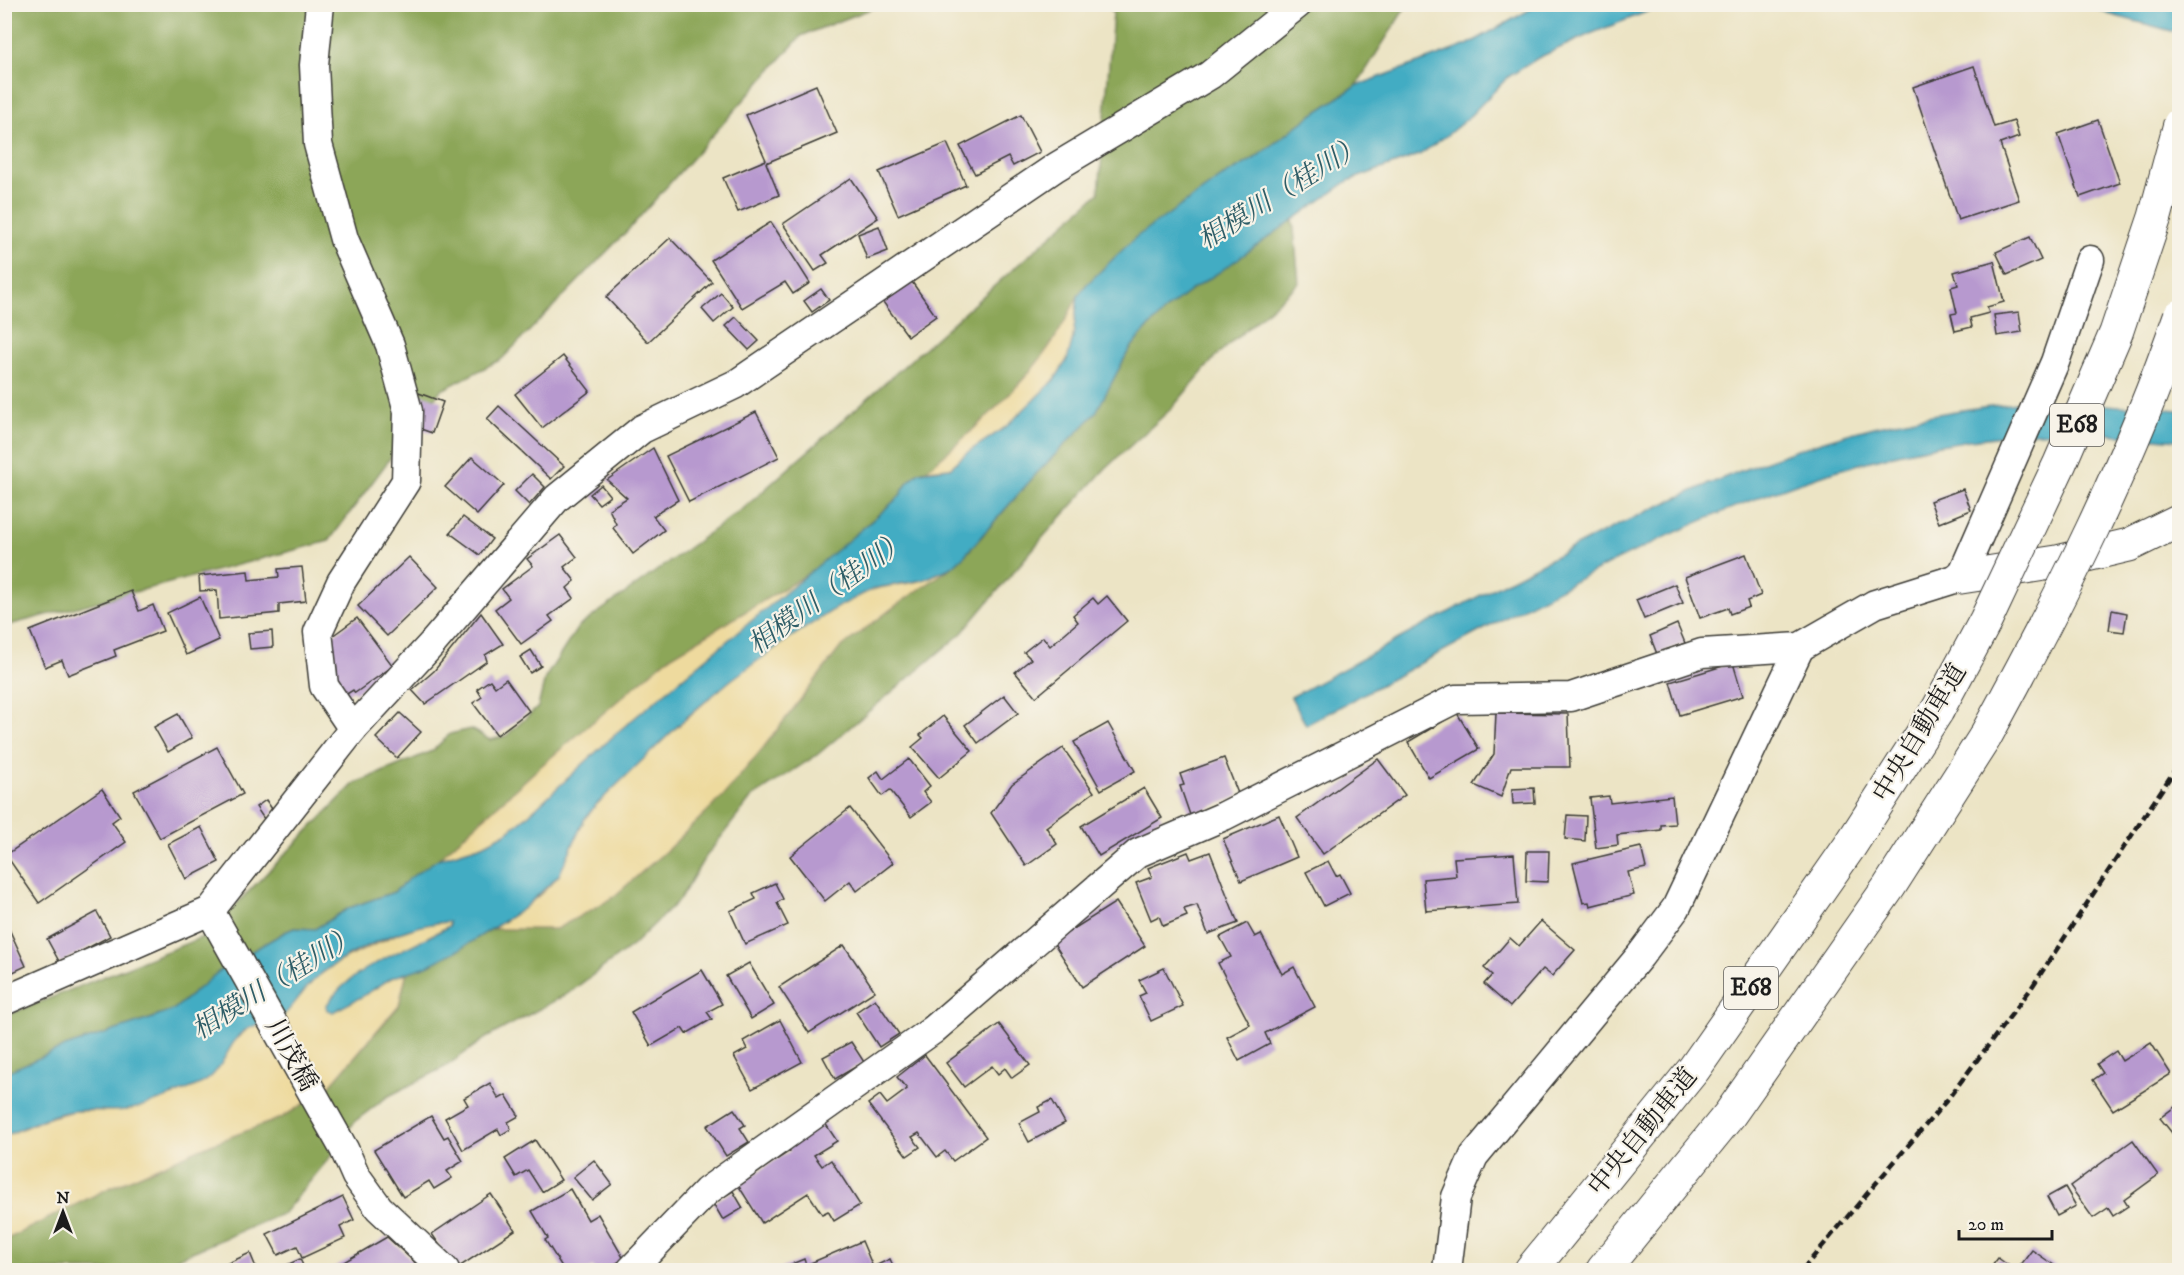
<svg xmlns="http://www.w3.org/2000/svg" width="2184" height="1275" font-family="'IM FELL DW Pica','Noto Serif JP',serif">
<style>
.forest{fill:#8ca659;stroke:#54613a;stroke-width:1.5}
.sand{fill:#eeda9e;stroke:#857b5d;stroke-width:1.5}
.water{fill:#43acc3;stroke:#306470;stroke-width:1.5}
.building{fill:#b799cf}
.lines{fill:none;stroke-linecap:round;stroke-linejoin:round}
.street-casing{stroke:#3b3a35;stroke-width:31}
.secondary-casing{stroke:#3b3a35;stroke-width:35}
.highway-casing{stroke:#3b3a35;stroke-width:35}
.street{stroke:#fff;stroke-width:28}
.secondary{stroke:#fff;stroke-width:33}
.highway{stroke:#fff;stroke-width:33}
.rail{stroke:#1c1c1c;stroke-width:4.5;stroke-dasharray:9 4.5;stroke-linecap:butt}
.highway-bridge-casing{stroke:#3b3a35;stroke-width:35;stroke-linecap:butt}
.highway-bridge{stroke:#fff;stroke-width:33}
.labels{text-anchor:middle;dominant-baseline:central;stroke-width:4.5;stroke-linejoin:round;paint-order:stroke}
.shield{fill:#f7f3e8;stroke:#5e5c59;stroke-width:1.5}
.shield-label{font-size:24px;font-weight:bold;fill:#1c1c1c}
.street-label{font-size:26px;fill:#1c1c1c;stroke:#f7f3e8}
.water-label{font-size:27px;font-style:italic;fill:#2e5d67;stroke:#f7f3e8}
</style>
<rect width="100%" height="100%" fill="#f7f3e8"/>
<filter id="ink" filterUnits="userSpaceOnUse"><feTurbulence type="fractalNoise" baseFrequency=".0167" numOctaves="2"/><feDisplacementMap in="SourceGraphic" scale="12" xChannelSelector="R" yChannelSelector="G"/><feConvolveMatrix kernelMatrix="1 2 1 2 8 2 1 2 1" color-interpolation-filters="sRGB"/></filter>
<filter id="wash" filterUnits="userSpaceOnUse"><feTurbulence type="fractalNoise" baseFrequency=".008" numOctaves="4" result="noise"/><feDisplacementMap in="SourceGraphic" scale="24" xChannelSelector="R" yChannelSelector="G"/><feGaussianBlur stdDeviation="1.35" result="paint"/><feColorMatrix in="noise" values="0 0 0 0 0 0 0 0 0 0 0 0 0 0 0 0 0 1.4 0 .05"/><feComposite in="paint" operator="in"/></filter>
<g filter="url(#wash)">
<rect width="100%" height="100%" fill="#ece4c5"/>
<!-- forest -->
<g class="forest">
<path d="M5,5H881L801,36L629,229L502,359L440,391L329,541L5,626Z"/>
<path d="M1108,5H1407L1356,86L1309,117L1255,158L1222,177L1086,285C1073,302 1066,323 1054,341C1022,387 969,435 926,470L919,472L908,482L899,497L813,571L667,659L541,766L438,859L410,878L394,892L349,908L315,929L294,928L285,932L223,968L173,1010L153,1018L65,1047L5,1073V1016L205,936L354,784L432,751L450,734L471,729L490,740L506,736L538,707L545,678L578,627L744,508L1099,193L1113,13Z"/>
<path d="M1293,219L1299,283L1217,355L1172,408L1106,468L1044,536L962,633L817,755L752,797L704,859L680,899L632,946L567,994L486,1038L445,1067L387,1097L354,1122L330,1157L284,1213L150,1270H5V1240L107,1189L211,1144L281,1118L326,1090L399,1006L407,971L427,966L492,929H556L611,899L668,849L723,796L763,748L840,648L895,606L952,567L969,551L1036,474L1095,414L1129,350L1146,330L1168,308L1194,288L1218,273Z"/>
</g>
<!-- sand -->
<g class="sand">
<path d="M1078,296L1073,338L1067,360L1055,379L1006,427L968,452L950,468L926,470C970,434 1022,388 1053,341C1063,327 1070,311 1078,296Z"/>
<path d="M952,567L895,606L840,648L763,748L723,796L668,849L611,899L556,929H492C517,913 540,898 559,875L585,818L596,805C676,727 761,641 864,593C883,584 903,586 922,580C932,577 942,571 952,567Z"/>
<path d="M813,571L620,730L526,817L506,833L483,845L438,859L541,766L667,659Z"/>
<path d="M449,922V926L369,968L333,996H363L391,978L407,971L399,1005L326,1090L281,1118L211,1144L107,1189L5,1240V1136L45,1119L73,1111L128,1110L155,1101L235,1041L247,1029L284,1015L299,995L317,977L338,962L399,933L426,924Z"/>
</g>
<!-- water -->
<g class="water">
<path d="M1538,5H1675L1654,9L1590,34L1538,58L1508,77L1468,118L1446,136L1419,155L1348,181L1218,273L1194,288L1168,308L1146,330L1129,350L1095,414L1036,474L964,556L952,567L923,580L876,588L865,593L836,608L788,639L731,680L688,716L596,805L585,818L559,875L523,909L460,949L427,966L391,978L363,996L333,1012L327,1010L326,1006C350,967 410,949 449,926V922C410,923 347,952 317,977C304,989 296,1003 284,1015C272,1026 251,1022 239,1035C226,1050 222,1071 204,1082C191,1089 141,1108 127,1110C109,1112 91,1109 73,1111C49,1114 26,1127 5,1136L4,1073L65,1047L153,1018L173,1010L223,968L285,932L294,928L315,929L349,908L394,892L410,878L438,859L483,845L506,833L526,817L620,730L868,524L899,497L908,482L919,472L950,468L968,452L1006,427L1055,379L1067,360L1073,338L1078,296L1086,285L1136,237L1222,177L1255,158L1309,117L1356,86L1467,45Z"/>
<path d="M2088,5H2179V33L2108,14Z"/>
<path d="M2026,402H2061L2179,410V440C2135,437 2082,430 2038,433C1845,444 1669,530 1501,620C1436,655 1371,690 1306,725L1291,697C1396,641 1501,582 1608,530C1693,489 1782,450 1874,427C1924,415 1975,407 2026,402Z"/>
</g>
<g id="blocks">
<!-- building -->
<g class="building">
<path d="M1974,66L1994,127L2014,121L2019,137L2000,144L2019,200L1958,220L1913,87Z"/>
<path d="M816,85L837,133L766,163L779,195L738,212L723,178L766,160L746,115Z"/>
<path d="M1021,115L1040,152L1013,166L1008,157L975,174L960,146Z"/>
<path d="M2098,120L2120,183L2080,197L2058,134Z"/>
<path d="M947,143L966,185L898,215L879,172Z"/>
<path d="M851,178L878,218L822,255L828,263L815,271L783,224Z"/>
<path d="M771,222L810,283L793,294L785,282L742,308L711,260Z"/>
<path d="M879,226L888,251L867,259L858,234Z"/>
<path d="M2030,237L2041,260L2007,275L1996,252Z"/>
<path d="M670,238L712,282L648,342L606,297Z"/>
<path d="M1994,261L2004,302L1987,307L1989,313L1970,318L1972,327L1955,331L1951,314L1957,313L1951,287L1958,285L1954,272Z"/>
<path d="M912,282L936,316L908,336L883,302Z"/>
<path d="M821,289L829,300L812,312L804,301Z"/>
<path d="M721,293L733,307L714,323L702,309Z"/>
<path d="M2019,312L2022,332L1997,336L1994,315Z"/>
<path d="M736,317L759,341L749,350L726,326Z"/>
<path d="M563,356L590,391L542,428L515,394Z"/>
<path d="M416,392L443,402L432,433L404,423Z"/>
<path d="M499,406L564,466L551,479L487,419Z"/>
<path d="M756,412L779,457L689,502L666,456Z"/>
<path d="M653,448L678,500L653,516L664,530L633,554L613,528L616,524L609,509L627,498L607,480Z"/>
<path d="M472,457L504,485L477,515L445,487Z"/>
<path d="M532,474L545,487L529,505L515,491Z"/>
<path d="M601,485L610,496L599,504L590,494Z"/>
<path d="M1963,489L1971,510L1939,523L1930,501Z"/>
<path d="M463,517L492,539L480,555L450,533Z"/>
<path d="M560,535L577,557L564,567L575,581L567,588L574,598L549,616L553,621L521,644L495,609L509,598L502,589L533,566L527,559Z"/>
<path d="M1746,554L1761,595L1747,601L1749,607L1730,614L1728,608L1700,618L1685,577Z"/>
<path d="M409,557L438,587L387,636L358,606Z"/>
<path d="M302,567L306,601L279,604V613L219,619L217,590L200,591L199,576L248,571L249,580L279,577L278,569Z"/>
<path d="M1675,584L1683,603L1644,619L1636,600Z"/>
<path d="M131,591L139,611L153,605L163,631L114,650L116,656L68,675L62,660L45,667L30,631Z"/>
<path d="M1107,596L1127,621L1036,697L1015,672L1031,659L1024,652L1043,637L1050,646L1078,622L1073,615L1093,598L1098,604Z"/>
<path d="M200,597L219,640L186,655L167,613Z"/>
<path d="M2112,610L2127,613L2124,632L2109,630Z"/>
<path d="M481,613L503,644L485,655L487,661L425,704L412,690L434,671Z"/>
<path d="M357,618L393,666L355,693L353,690L342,697L324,642Z"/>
<path d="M1677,624L1685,643L1657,654L1650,636Z"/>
<path d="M272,631L273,647L250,649L248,633Z"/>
<path d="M531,650L541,666L530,673L520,657Z"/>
<path d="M1733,663L1743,696L1680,715L1670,682Z"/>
<path d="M506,679L529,711L497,735L473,703L482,697L477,689L490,680L495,687Z"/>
<path d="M1004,695L1018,713L978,743L965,725Z"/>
<path d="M400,713L421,732L397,758L376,738Z"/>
<path d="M1457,713L1479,749L1429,778L1408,742Z"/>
<path d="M1496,713L1568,714L1570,767H1511L1501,797L1474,785L1494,754Z"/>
<path d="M178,714L192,738L168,752L154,727Z"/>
<path d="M943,716L972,751L939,778L912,747L923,738L920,735Z"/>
<path d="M1108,723L1135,771L1101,790L1074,742Z"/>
<path d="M217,747L243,794L160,838L134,791Z"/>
<path d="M1063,748L1094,792L1046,827L1057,844L1026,866L991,813L1012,784Z"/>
<path d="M1224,758L1239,796L1190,815L1180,786L1184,785L1180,774Z"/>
<path d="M909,759L930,786L923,792L931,802L911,817L890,790L882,796L869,778L878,771L883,779Z"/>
<path d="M1378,759L1405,795L1323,854L1297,818Z"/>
<path d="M1144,788L1162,818L1099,856L1081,826Z"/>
<path d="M1534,788L1535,803L1513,804L1512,789Z"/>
<path d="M102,789L120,816L112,822L126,842L39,903L6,855Z"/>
<path d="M1609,796L1610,803L1672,796L1675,824L1661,825V830L1617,835L1618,845L1596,848L1590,798Z"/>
<path d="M266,800L274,812L264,819L256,807Z"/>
<path d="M850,808L893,863L857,891L850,881L825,901L790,856Z"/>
<path d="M1279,815L1297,857L1241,881L1223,839Z"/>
<path d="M1567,815L1586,816L1585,841L1565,839Z"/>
<path d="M201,827L219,862L186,879L168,844Z"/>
<path d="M1641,847L1646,868L1628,872L1634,895L1590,906L1589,902L1583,903L1573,863Z"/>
<path d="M1527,851H1549L1548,882L1526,881Z"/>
<path d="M1188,852L1191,859L1210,852L1238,923L1208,934L1197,905L1184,909L1187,916L1163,926L1159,916L1151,920L1136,883L1152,877L1148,868Z"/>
<path d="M1514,854L1518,904L1426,911L1423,879L1456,876L1454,858Z"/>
<path d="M1328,861L1336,876L1340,874L1350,893L1324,906L1306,872Z"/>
<path d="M775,883L783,899L777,903L788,925L745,944L730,911L756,899L753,893Z"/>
<path d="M1116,902L1145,946L1082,987L1053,942Z"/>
<path d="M97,912L110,936L60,963L47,939Z"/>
<path d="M4,918L26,966L9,974L4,963Z"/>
<path d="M1541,921L1575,950L1552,976L1543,969L1510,1007L1484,984L1492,975L1484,968L1510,938L1519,946Z"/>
<path d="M1247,923L1255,937L1261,934L1282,974L1294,967L1315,1007L1265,1033L1270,1044L1239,1061L1227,1037L1250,1025L1218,963L1231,957L1220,937Z"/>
<path d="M844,945L875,991L809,1033L779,987Z"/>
<path d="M749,963L774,1005L751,1019L726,976Z"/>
<path d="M1164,968L1183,1006L1151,1021L1139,996L1146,993L1139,980Z"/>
<path d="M702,970L722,1004L707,1012L712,1019L686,1034L682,1028L651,1046L631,1012Z"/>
<path d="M875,999L899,1034L879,1047L856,1012Z"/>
<path d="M780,1020L802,1062L752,1089L734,1056L747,1049L743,1041Z"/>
<path d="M999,1024L1030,1065L1012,1078L1005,1068L998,1074L992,1066L964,1087L946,1063Z"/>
<path d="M851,1042L864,1062L835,1079L823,1057Z"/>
<path d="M2151,1043L2171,1074L2113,1110L2093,1080L2103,1073L2097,1064L2116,1051L2122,1061Z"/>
<path d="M925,1055L986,1137L953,1161L945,1151L937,1157L919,1133L912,1137L920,1147L907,1156L868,1104L880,1095L887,1104L907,1089L897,1077Z"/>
<path d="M490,1083L499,1099L506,1095L519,1116L508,1122L511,1129L501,1135L498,1129L463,1150L445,1118L468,1105L464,1098Z"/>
<path d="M1052,1100L1065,1123L1029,1142L1019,1123L1040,1112L1038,1107Z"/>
<path d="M2180,1103V1143L2160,1118Z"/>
<path d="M734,1109L745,1125L740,1128L749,1142L726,1156L707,1126Z"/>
<path d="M431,1116L444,1138L448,1136L463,1161L447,1171L452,1178L434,1189L429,1181L403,1197L374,1150Z"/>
<path d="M825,1123L837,1141L814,1155L822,1166L831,1160L860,1205L834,1221L828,1211L822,1214L808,1193L762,1223L738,1185L790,1151L788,1147Z"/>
<path d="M535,1140L561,1180L542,1192L528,1170L516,1177L505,1159Z"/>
<path d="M2133,1140L2158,1175L2124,1200L2128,1206L2113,1216L2108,1208L2093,1218L2070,1186Z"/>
<path d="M594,1160L612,1184L592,1200L573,1177Z"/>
<path d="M2065,1187L2076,1206L2057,1216L2047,1197Z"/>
<path d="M570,1189L588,1220L598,1214L624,1259L604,1270H595L593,1267L588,1270H564L545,1240L548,1238L532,1211Z"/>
<path d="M733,1191L743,1208L723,1220L713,1203Z"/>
<path d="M491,1194L515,1230L456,1269L432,1234Z"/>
<path d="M343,1197L354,1220L340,1227L345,1238L302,1258L297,1246L278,1255L267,1234Z"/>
<path d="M387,1237L423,1270H330Z"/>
<path d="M862,1241L873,1267L890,1259L895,1270H777L804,1259L806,1265Z"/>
<path d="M2032,1250L2061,1270H2017Z"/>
<path d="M250,1253L257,1270H213Z"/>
<path d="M1998,1258L2015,1270H1989Z"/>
<path d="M300,1259L305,1270H276Z"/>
</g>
</g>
</g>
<g filter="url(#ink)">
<use href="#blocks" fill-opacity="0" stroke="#3b3a35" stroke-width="1.5"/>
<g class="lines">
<defs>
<g id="street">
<path d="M320,4L314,65L318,144L344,239L390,345L408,411L406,481L341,582L318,632L324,686L353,729"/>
<path d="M210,911L344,1149L356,1176L379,1208L445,1270"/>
<path d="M4,1001L210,911L353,729L431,645L557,498L642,429L736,384L1056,167L1210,75L1298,4"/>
<path d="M631,1270L707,1191L933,1030L1138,853L1224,816L1455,699L1571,697L1702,653L1800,647L1875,604L1961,577L2055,362L2090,260"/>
<path d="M1447,1270L1456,1197L1474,1156L1640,956L1676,908L1800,647"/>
</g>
<path id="secondary" d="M1961,577L2057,562L2129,545L2180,520"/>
<g id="highway">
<path d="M1531,1270L1694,1069L1850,846L1937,711"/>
<path d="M1603,1270L1730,1114L1889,887L1985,737"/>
</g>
</defs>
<!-- street casing -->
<use href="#street" class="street-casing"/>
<!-- secondary casing -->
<use href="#secondary" class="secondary-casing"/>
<!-- highway casing -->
<use href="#highway" class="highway-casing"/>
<!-- street -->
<use href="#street" class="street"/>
<!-- secondary -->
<use href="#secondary" class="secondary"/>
<!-- highway -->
<use href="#highway" class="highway"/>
<!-- rail -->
<path class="rail" d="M1802,1270L1947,1100L2030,990L2180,762"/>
<defs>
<g id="highway-bridge">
<path d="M1937,711L1986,620L2060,463L2116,333L2155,217L2180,124"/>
<path d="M1985,737C2059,602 2130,462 2180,316"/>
</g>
</defs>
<!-- highway-bridge casing -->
<use href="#highway-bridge" class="highway-bridge-casing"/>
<!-- highway-bridge -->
<use href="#highway-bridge" class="highway-bridge"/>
</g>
</g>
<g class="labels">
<!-- shield labels -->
<g class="shield">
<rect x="2050" y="404" width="54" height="42" rx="4.5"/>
<rect x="1724" y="967" width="54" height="42" rx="4.5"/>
</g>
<g class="shield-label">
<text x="2077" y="425">E68</text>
<text x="1751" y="988">E68</text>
</g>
<!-- street labels -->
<g class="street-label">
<text transform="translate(1920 733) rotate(-59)">中央自動車道</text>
<text transform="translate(291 1055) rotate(61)">川茂橋</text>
<text transform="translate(1643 1132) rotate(-51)">中央自動車道</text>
</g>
<!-- water labels -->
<g class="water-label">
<text transform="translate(1281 193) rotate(-32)">相模川（桂川）</text>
<text transform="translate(828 593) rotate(-36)">相模川（桂川）</text>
<text transform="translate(275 983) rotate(-32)">相模川（桂川）</text>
</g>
</g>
<!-- margin -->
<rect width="2184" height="1275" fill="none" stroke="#f7f3e8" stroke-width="24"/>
<!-- north arrow -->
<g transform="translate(63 1212)" stroke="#f7f3e8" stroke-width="4.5" paint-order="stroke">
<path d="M0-4.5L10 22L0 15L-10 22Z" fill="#1c1c1c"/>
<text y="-9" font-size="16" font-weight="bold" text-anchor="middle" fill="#1c1c1c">N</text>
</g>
<!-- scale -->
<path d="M1959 1230v9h93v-9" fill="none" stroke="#1c1c1c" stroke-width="3"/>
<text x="1968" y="1230" font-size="18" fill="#1c1c1c" stroke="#f7f3e8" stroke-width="4.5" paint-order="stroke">20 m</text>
</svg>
